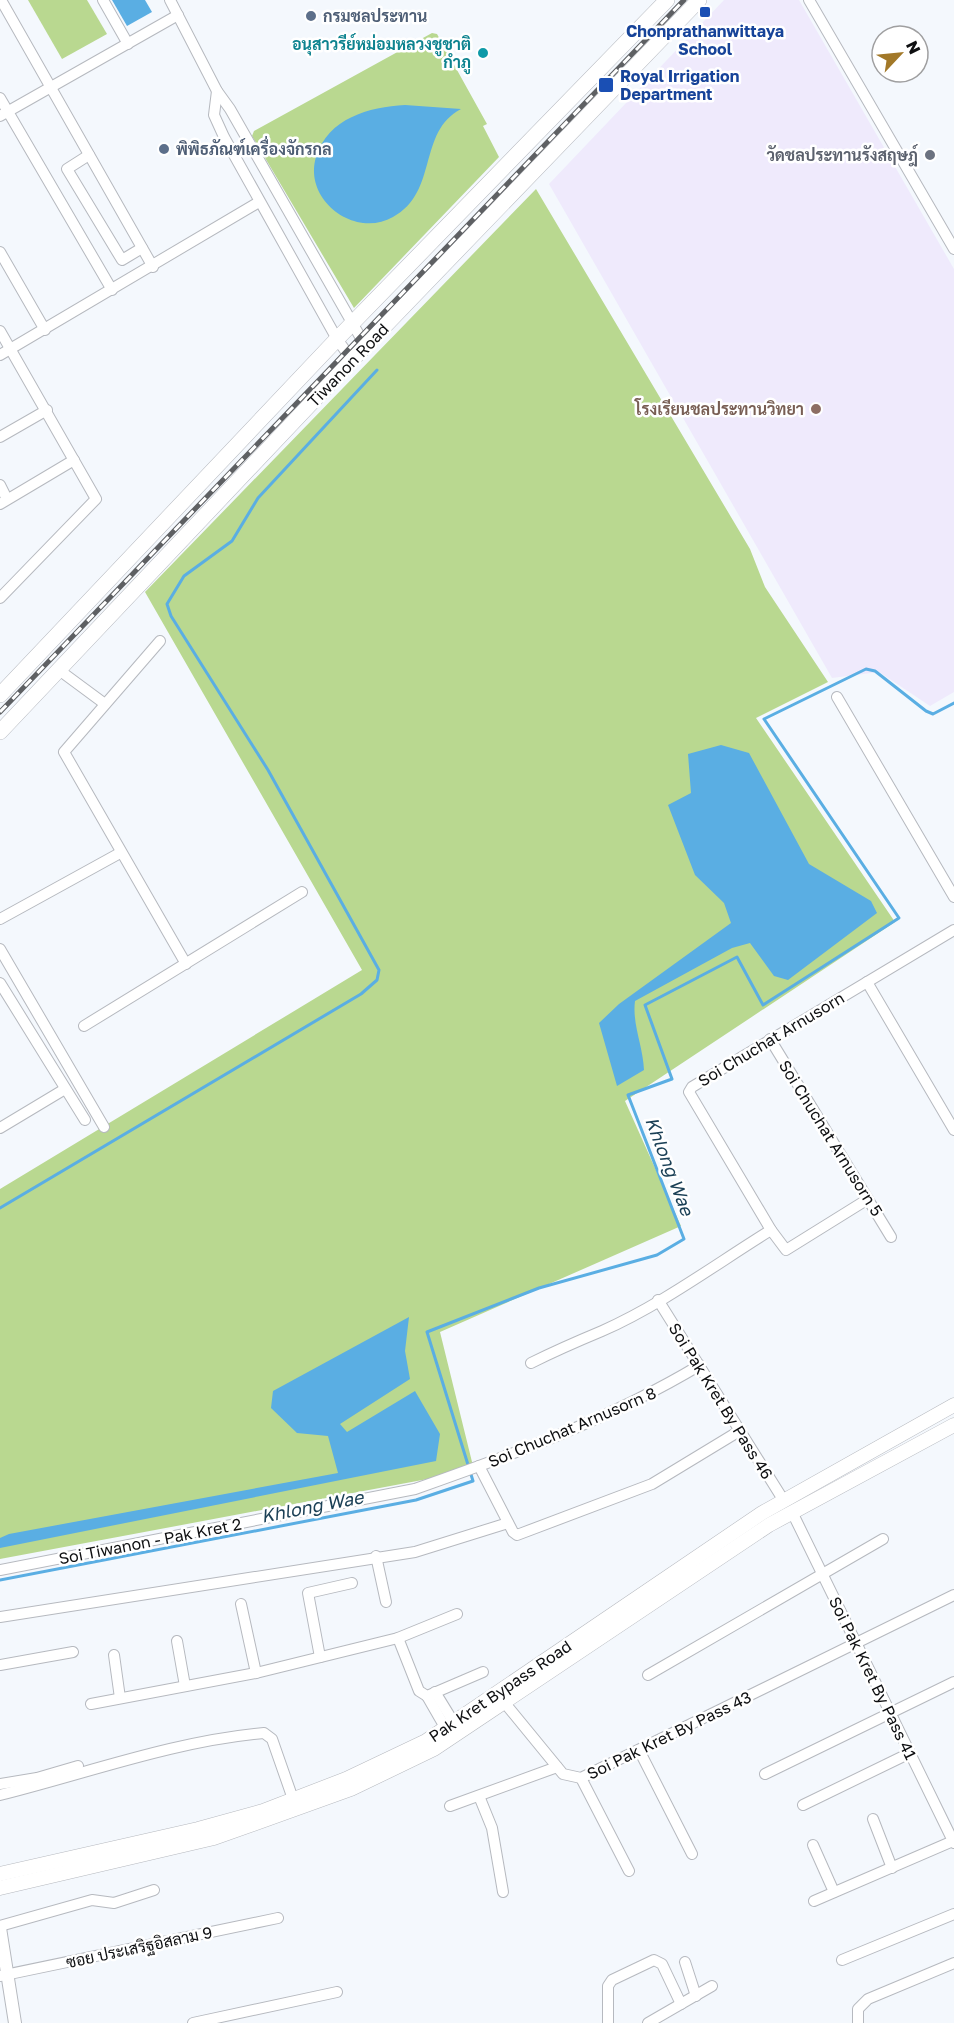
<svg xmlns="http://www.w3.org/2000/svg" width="954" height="2023" font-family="'Golos Text',Sarabun,sans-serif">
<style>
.education{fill:#efeafc}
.green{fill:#b9d890}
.water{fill:#5aaee3}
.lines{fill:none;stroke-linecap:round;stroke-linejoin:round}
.stream{stroke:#5aaee3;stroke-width:3}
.minor-casing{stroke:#b6b9bf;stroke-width:12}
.tertiary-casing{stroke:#b6b9bf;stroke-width:14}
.secondary-casing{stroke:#b6b9bf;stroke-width:15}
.primary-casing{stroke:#b6b9bf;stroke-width:16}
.minor{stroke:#fff;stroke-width:10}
.tertiary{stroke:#fff;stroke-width:12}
.secondary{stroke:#fff;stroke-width:14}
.primary{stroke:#fff;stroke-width:15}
.rail-casing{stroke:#5e6063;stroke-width:5}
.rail{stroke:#fff;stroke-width:3;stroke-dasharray:9;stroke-linecap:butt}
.transit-dot{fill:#1a4fb4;stroke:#fff;stroke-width:2}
.service-dot{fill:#5c6f8a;stroke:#fff;stroke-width:2}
.culture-dot{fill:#0f9aa8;stroke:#fff;stroke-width:2}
.worship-dot{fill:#6b7280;stroke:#fff;stroke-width:2}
.education-dot{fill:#8d6e63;stroke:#fff;stroke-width:2}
.labels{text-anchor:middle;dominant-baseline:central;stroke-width:5;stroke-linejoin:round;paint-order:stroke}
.service-label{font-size:16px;font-weight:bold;fill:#4e5e75;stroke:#fff;text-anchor:start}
.transit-label{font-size:16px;font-weight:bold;fill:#164399;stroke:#fff}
.culture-label{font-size:16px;font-weight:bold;fill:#0d838f;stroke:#fff;text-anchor:end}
.worship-label{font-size:16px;font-weight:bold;fill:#5b616d;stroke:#fff;text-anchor:end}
.street-label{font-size:16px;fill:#0e0f11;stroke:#fff}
.education-label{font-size:16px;font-weight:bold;fill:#785e54;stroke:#fff;text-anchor:end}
.water-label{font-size:18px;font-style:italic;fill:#1b4056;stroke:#fff}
</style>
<rect width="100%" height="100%" fill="#f4f8fd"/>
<!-- education -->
<path class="education" d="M724,0H799L954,269V692L930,706L879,672L832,678L549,184Z"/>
<!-- green -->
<g class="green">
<path d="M28,0H87L107,34L62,59Z"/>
<path d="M432,33L437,34L487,124L483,126L499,157L354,308L252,136L254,131Z"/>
<path d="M536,189L750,549L765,587L828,682L756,718L895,922L625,1101L681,1226L440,1332L473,1466L433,1478L0,1559V1189L362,970L145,592Z"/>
</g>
<!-- water -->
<g class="water">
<path d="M112,0H145L152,12L127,26Z"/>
<path d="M405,105L461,109C417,132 439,192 393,217C355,239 303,200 316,157C328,118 369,107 405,105Z"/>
<path d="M721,745L749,753L809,864L871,901L877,913L788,980L774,976L750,943L732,948L635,1001C632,1024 643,1046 644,1070L617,1086L599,1023L619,1004L731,923L724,903L695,875L668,805L691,793L688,754Z"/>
<path d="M409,1317L405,1351L410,1379L340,1424L347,1432L415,1391L440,1434L436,1461L0,1548V1538L9,1534L338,1473L328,1436L297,1433L271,1408L273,1391Z"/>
</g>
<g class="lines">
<!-- stream -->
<g class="stream">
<path d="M0,1208L361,994L377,980L379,970L268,770L171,616L167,604L184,576L232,541L258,498L377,370"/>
<path d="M0,1580L416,1500L473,1481L427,1332L539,1288L657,1255L684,1239L628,1095L672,1079L645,1005L737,957L763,1005L899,918L764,719L866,669L875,671L926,711L933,714L954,703"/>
</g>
<defs>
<g id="minor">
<path d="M1,0L153,267"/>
<path d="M103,0L128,44"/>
<path d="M170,0L217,91L230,109L366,347"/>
<path d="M809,0L954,249"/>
<path d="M217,91L214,115L224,137L337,339L352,360"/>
<path d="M0,98L112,290"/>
<path d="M0,116L178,15"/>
<path d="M89,155L67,169L122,260L142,248"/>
<path d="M0,252L45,330"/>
<path d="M0,331L96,499L0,598"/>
<path d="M0,355L259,202"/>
<path d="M0,437L47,410"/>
<path d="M0,485L7,499"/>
<path d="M0,504L74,460"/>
<path d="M160,641L64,752L186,964"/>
<path d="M59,670L105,704"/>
<path d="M837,697L954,897"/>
<path d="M0,919L120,853"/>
<path d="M0,949L104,1127"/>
<path d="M867,982L954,1130"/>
<path d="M0,983L85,1120"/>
<path d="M84,1026L302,892"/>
<path d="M770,1039L891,1237"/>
<path d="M0,1128L65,1089"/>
<path d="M771,1230L786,1250L868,1199"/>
<path d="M658,1300L784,1501"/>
<path d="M531,1363C555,1351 578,1341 602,1331C661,1305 716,1264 771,1230L689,1092L692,1087L954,930"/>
<path d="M479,1466L513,1532L517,1535L652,1484L741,1430"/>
<path d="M792,1512L954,1843"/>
<path d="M376,1556L386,1602"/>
<path d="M0,1570L415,1489C512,1455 612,1418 700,1365"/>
<path d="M241,1604L256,1673"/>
<path d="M0,1617L415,1552L508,1523"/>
<path d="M398,1638L419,1691L427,1696L483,1672"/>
<path d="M177,1641L185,1686"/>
<path d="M114,1655L120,1698"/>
<path d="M320,1657L308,1593L352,1583"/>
<path d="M0,1665L73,1652"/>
<path d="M648,1675L883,1539"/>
<path d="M435,1692L454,1723"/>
<path d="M427,1696L446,1729"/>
<path d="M504,1702L563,1774L581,1778L954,1595"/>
<path d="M91,1704L256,1673L398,1638L457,1614"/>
<path d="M639,1750L692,1854"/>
<path d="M765,1774L954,1682"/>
<path d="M581,1778L629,1871"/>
<path d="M0,1784L37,1778L78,1766"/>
<path d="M0,1795C88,1773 174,1741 264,1733L272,1739L293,1799"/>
<path d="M479,1796L492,1828L503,1892"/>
<path d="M803,1805L910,1753"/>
<path d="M450,1806L557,1767"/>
<path d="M873,1819L892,1868"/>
<path d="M813,1845L834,1892"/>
<path d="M814,1901L953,1841"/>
<path d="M0,1926L92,1900L114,1903L154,1890"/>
<path d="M842,1960L954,1914"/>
<path d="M685,1962L696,1996"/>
<path d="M0,1976L278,1918"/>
<path d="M193,2023L337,1992"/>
<path d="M608,2023V1986L612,1980L654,1960L662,1964L681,2004"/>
<path d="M648,2023L712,1986"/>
<path d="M858,2023V2009L868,1999L954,1963"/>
</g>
<path id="tertiary" d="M0,1928L15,2023"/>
<g id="secondary">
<path d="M0,1874L198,1829L263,1811L346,1779L426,1741L762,1513L954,1405"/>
<path d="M0,1888L214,1838L351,1789L434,1749L769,1525L954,1425"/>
</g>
<g id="primary">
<path d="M0,695L337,339L667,0"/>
<path d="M0,732L352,360L699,0"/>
</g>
</defs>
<!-- minor casing -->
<use href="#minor" class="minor-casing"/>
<!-- tertiary casing -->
<use href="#tertiary" class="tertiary-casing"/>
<!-- secondary casing -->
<use href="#secondary" class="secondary-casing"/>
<!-- primary casing -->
<use href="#primary" class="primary-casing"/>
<!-- minor -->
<use href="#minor" class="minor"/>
<!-- tertiary -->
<use href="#tertiary" class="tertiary"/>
<!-- secondary -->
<use href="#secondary" class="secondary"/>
<!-- primary -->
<use href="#primary" class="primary"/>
<defs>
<path id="rail" d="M0,712L684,0"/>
</defs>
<!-- rail casing -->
<use href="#rail" class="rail-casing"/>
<!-- rail -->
<use href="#rail" class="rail"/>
</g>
<!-- markers -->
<g class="transit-dot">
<rect x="699" y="6" width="12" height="12" rx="3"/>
<rect x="598" y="77" width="16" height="16" rx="3"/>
</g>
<g class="service-dot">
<circle cx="311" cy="16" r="6"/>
<circle cx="164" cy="149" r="6"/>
</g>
<circle class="culture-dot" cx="483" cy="53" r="6"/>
<circle class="worship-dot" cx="930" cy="155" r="6"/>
<circle class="education-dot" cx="816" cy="409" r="6"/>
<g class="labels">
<!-- service labels -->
<g class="service-label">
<text x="323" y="16">กรมชลประทาน</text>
<text x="176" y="149">พิพิธภัณฑ์เครื่องจักรกล</text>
</g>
<!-- transit labels -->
<g class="transit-label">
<text x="705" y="31">Chonprathanwittaya<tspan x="705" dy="18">School</tspan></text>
<text x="620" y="76" text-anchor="start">Royal Irrigation<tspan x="620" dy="18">Department</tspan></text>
</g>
<!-- culture labels -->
<g class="culture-label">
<text x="471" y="44">อนุสาวรีย์หม่อมหลวงชูชาติ<tspan x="471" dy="18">กำภู</tspan></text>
</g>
<!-- worship labels -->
<g class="worship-label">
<text x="918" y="155">วัดชลประทานรังสฤษฎ์</text>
</g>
<!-- street labels -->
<g class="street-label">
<text transform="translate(348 365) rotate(-46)">Tiwanon Road</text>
<text transform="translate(771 1039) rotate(-31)">Soi Chuchat Arnusorn</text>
<text transform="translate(831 1138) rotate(58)">Soi Chuchat Arnusorn 5</text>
<text transform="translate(721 1401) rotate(58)">Soi Pak Kret By Pass 46</text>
<text transform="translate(572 1427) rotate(-23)">Soi Chuchat Arnusorn 8</text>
<text transform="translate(150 1541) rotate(-11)">Soi Tiwanon - Pak Kret 2</text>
<text transform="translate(873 1678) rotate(64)">Soi Pak Kret By Pass 41</text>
<text transform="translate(500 1691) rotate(-34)">Pak Kret Bypass Road</text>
<text transform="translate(669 1735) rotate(-26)">Soi Pak Kret By Pass 43</text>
<text transform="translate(139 1947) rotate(-12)">ซอย ประเสริฐอิสลาม 9</text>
</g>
<!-- education labels -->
<g class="education-label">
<text x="804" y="409">โรงเรียนชลประทานวิทยา</text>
</g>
<!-- water labels -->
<g class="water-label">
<text transform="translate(670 1166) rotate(69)">Khlong Wae</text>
<text transform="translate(312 1506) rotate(-11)">Khlong Wae</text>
</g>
</g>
<!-- north arrow -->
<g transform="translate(900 54) rotate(64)"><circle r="28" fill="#ffffff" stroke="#9f9fa0" stroke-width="1.5"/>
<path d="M0-4.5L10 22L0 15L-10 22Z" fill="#a27828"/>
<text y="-9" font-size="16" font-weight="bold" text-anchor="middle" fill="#0e0f11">N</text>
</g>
</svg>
